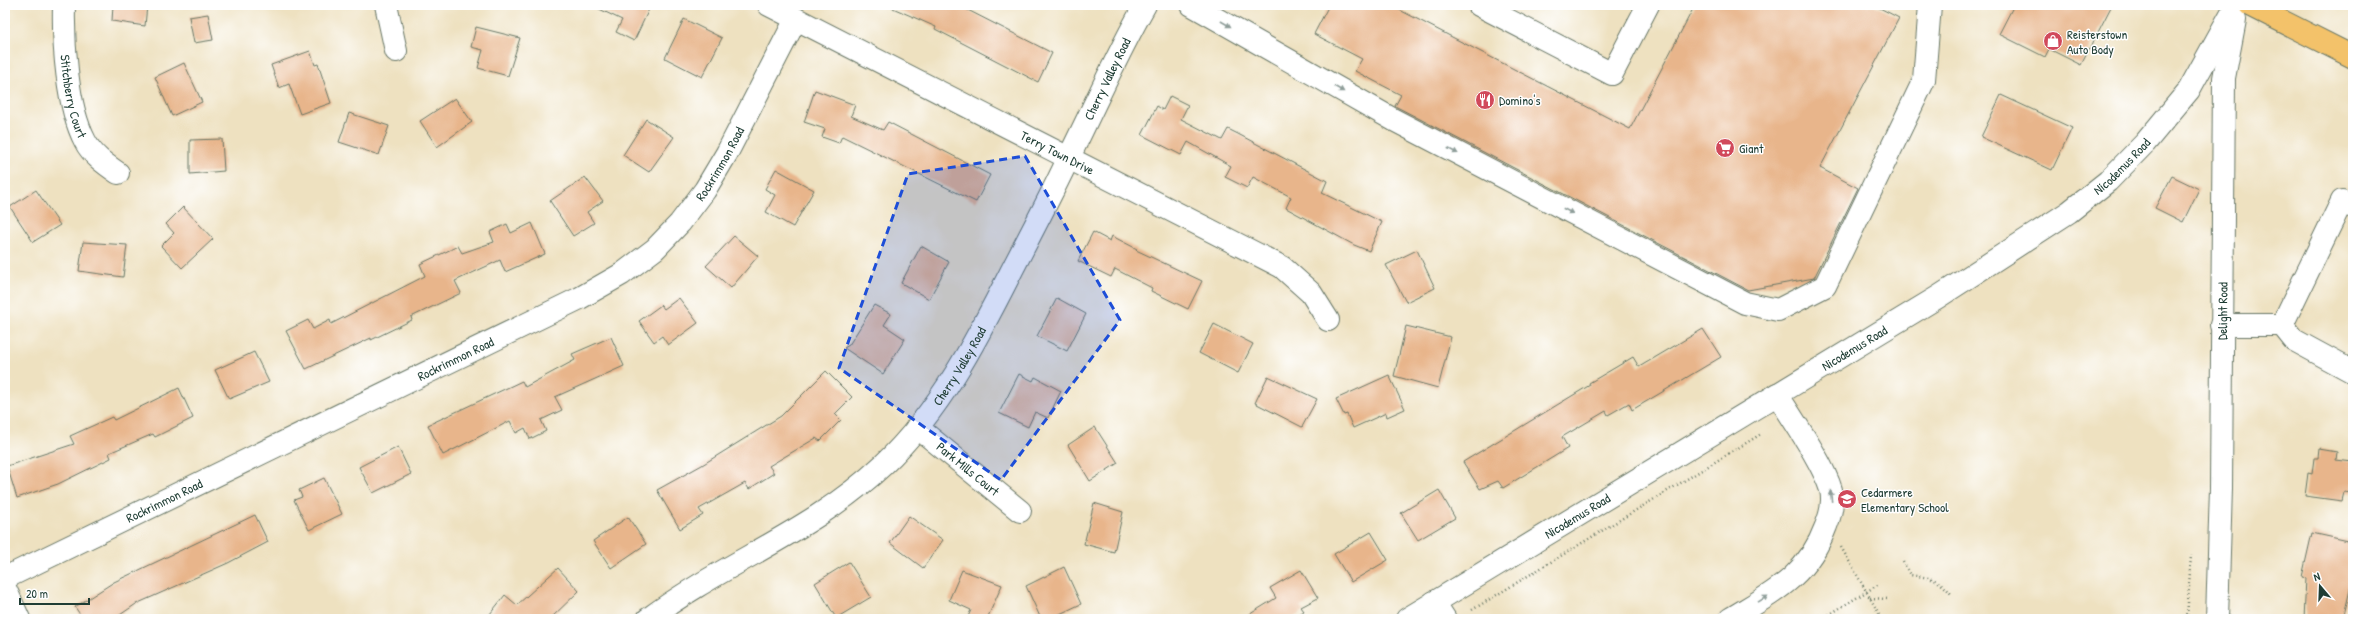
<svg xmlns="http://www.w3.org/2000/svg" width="2358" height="624" font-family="'Patrick Hand',sans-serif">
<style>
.building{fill:#e8b58b}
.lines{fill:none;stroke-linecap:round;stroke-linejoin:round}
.minor-casing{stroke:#677665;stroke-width:24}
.major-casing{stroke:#677665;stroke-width:24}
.path{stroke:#677665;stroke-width:2.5;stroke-dasharray:1 3;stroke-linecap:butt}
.minor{stroke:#fff;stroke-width:22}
.major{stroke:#f3c26a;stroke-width:22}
.oneway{fill:#8f9e9a}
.marked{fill:#1d4ed8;fill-opacity:0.2;stroke:#1d4ed8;stroke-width:3;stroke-dasharray:8 5;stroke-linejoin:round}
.labels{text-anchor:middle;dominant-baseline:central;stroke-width:3;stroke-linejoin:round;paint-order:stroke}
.poi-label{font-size:13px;fill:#1f3d34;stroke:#fff;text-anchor:start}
.street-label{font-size:13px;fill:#1f3d34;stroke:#fff}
</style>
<rect width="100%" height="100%" fill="#fff"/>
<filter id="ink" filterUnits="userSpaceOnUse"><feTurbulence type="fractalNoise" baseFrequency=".025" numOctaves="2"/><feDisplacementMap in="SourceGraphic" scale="8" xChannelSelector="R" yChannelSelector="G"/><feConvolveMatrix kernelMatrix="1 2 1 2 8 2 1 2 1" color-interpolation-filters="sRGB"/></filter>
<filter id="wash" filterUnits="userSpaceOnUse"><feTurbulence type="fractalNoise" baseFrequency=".012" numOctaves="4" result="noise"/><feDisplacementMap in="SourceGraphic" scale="16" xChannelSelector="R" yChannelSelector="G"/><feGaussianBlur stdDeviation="0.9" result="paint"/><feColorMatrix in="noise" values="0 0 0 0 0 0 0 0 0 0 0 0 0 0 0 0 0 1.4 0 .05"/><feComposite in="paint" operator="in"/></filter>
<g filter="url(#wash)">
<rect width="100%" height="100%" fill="#eee1c0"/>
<g id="blocks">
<!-- building -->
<g class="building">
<path d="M113,5H147L145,26L112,21Z"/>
<path d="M591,5H651L634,41L616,32L622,20Z"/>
<path d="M886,5H958L1052,53L1038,82L935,29L936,27Z"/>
<path d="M1329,5H1390L1630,129L1695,5H1874L1899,18L1820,168L1858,188L1814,278L1748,290L1395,106L1401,95L1355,71L1362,59L1314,34Z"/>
<path d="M2014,5H2112L2081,65L2049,49L2045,57L1999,34Z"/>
<path d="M208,14L213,40L194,43L189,17Z"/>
<path d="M684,19L722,38L702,77L665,58Z"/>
<path d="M476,27L520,38L508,76L478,68L483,50L471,47Z"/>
<path d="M310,51L315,65L318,64L331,103L300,114L289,84L279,88L271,65Z"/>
<path d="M184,63L202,102L172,116L155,77Z"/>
<path d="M815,90L855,105L851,116L883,130L888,122L990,175L976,202L842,136L839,143L822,137L825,129L804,122Z"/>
<path d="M2001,95L2072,128L2052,170L1981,137Z"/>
<path d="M1170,96L1188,105L1181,119L1222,140L1228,129L1238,134L1327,181L1322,193L1382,222L1369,251L1354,245L1286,208L1291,197L1253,177L1247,188L1225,177L1231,166L1188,142L1181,155L1142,135L1157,106L1163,110Z"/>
<path d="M455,98L472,122L437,147L420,121Z"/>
<path d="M349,113L389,126L379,155L339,142Z"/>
<path d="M646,119L674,137L649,172L623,155Z"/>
<path d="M222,139L224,171L190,174V140Z"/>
<path d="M776,169L814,190L793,227L766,212L775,195L765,189Z"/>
<path d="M2172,176L2199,189L2183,222L2155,208Z"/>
<path d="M585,177L603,201L587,212L594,223L573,236L550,201Z"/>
<path d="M36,190L60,225L33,242L10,207Z"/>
<path d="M183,207L213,239L182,268L161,246L174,233L166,224Z"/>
<path d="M532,223L545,254L505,272L500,260L455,281L461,293L411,317L412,320L371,340V338L306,369L286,331L308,320L313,329L330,320L331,324L425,276L420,264L458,246L462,253L494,242L490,232L507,224L511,233Z"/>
<path d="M1093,232L1110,241L1112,236L1137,249L1136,250L1202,281L1188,309L1151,291L1152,288L1115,269L1111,277L1078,261Z"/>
<path d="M734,236L758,256L731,288L706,266Z"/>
<path d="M83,242L127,245L123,277L79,271Z"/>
<path d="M921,246L949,262L929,299L901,283Z"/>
<path d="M1417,250L1435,288L1406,302L1386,265Z"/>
<path d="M679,298L698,323L668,345L662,336L654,342L639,321L661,305L664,309Z"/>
<path d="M1057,298L1086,314L1067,351L1037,336Z"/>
<path d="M874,305L891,314L884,325L905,339L883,374L844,348L849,345Z"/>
<path d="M1214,324L1253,344L1238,373L1199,353Z"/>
<path d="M1406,326L1451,337L1438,388L1394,376Z"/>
<path d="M1703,329L1721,357L1632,410L1629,403L1608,415L1606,411L1562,437L1568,448L1503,488L1498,481L1480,489L1463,462L1590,385L1589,383L1623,363L1633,357L1639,367Z"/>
<path d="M611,337L624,366L555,397L562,410L541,420L546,431L530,439L525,428L516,433L510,421L443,455L428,425L522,381L525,387L575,360L572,354Z"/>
<path d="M254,352L269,382L229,399L215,370Z"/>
<path d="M826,371L852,397L835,414L841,420L820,441L816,438L769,466L774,473L749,489L745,483L699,509L703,515L680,529L657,490L702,465L781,416Z"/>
<path d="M1019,374L1033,381L1035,377L1061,391L1048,418L1035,412L1028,427L999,413Z"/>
<path d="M1389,375L1405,409L1387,417L1386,413L1353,428L1347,414L1344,415L1336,399Z"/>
<path d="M1268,376L1317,399L1302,427L1255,403Z"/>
<path d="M179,388L193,418L155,437L153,434L109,453L111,458L58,484L17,498L7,466L74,444L70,436L112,417L114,420Z"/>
<path d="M1095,427L1118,463L1090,481L1068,445Z"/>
<path d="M398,447L411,474L373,493L359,467Z"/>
<path d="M2319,449L2337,452L2336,460L2353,462V493L2344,492L2342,501L2305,496L2308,473L2312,474L2314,458H2318Z"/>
<path d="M324,478L342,514L309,530L294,500L302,497L299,490Z"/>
<path d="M1439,490L1455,518L1418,540L1401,513Z"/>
<path d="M1094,503L1123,512L1114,552L1084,544Z"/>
<path d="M255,515L268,542L228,563L136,604L114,619H83L75,607L114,582Z"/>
<path d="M909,516L943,540L923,568L890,543Z"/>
<path d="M628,517L646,544L611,568L593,541Z"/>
<path d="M1371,532L1388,560L1351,582L1334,554Z"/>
<path d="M2312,533L2353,542V577L2343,619H2304L2306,578L2302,577Z"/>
<path d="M849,562L871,597L836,618L815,583Z"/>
<path d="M1064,567L1081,604L1049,619H1041L1026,586Z"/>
<path d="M558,568L579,591L550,619H486L505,595L517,605Z"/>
<path d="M962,570L1002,585L987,619H967L971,610L949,600Z"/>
<path d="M1301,570L1318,598L1301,607L1304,611L1291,619H1242L1276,598L1270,588Z"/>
</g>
</g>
</g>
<g filter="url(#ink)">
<use href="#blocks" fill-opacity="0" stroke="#677665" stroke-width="1"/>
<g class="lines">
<defs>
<g id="minor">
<path id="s1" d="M64,5C63,43 67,107 85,141C92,155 105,164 118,173"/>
<path d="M386,5L396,51"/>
<path id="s2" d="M769,5L1282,267L1311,293L1328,320"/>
<path d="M1192,5L1394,120L1745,303L1778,310L1825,286L1924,80L1930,5"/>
<path d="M1479,5L1612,74L1648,5"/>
<path d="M2221,325H2282L2342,201L2353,207"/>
<path d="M2282,325L2294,340L2353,372"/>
<path id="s3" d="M917,427L1020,511"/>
<path id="s4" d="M5,578L580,298L622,274L655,249L680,223L705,190L727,153L796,19"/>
<path d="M5,588L19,619"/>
<path d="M1434,602L1445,619"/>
<path id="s5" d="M648,619C725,562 812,532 883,465C940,411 976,341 1011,272C1031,233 1052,194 1070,155C1095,105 1117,54 1145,5"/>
<path id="s6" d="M1407,619L1938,297L2069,212L2108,181L2145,143L2189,90L2236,5"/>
<path d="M1730,619C1774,592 1807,577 1826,526C1831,514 1834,503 1831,490C1823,463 1793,420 1777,394"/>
<path id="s7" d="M2217,619L2221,488L2224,78L2235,20"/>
</g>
<path id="major" d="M2250,5L2353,57"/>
</defs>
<!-- minor casing -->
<use href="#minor" class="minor-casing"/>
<!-- major casing -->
<use href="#major" class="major-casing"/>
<!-- path -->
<g class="path">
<path d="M1841,547L1882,619"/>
<path d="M1903,562L1910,575C1931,578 1938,578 1952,595"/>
<path d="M1870,598L1889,599"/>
<path d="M1472,610L1761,434"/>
<path d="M1822,619L1879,584"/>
<path d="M2187,619L2191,555"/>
</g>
<!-- minor -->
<use href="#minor" class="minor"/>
<!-- major -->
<use href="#major" class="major"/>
</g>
<!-- one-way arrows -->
<defs><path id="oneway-solid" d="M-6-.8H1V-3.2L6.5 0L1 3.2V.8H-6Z"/></defs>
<g class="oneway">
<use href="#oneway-solid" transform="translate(1226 24) rotate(30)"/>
<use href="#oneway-solid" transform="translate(1339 89) rotate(30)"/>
<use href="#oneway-solid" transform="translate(1453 151) rotate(28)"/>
<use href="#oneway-solid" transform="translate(1568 211) rotate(28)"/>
<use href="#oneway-solid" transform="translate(1831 496) rotate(-97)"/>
<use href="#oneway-solid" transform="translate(1763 599) rotate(-32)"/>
</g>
</g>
<!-- marked area -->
<path class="marked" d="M1025,156L1120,320L1001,480L839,368L908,174Z"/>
<!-- icons -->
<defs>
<symbol id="shop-disc" viewBox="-11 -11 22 22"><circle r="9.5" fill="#d1495b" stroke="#fff"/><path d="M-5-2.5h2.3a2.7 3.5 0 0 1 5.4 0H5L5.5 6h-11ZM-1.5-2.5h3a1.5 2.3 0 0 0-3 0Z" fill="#fff"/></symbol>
<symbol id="restaurant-disc" viewBox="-11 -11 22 22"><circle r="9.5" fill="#d1495b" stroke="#fff"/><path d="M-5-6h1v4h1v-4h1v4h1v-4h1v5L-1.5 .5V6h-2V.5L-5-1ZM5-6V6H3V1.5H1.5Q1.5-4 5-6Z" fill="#fff"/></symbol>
<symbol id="supermarket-disc" viewBox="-11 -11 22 22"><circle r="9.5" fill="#d1495b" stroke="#fff"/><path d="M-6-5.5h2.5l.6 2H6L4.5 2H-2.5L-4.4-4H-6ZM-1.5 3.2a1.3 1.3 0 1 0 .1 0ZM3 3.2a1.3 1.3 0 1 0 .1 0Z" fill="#fff"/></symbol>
<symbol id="school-disc" viewBox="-11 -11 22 22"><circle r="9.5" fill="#d1495b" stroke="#fff"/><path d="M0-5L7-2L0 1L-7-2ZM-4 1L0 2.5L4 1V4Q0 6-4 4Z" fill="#fff"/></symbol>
</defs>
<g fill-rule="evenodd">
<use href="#shop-disc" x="2042" y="30" width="22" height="22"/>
<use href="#restaurant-disc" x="1474" y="89" width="22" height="22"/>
<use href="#supermarket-disc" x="1714" y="137" width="22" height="22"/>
<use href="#school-disc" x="1836" y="488" width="22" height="22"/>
</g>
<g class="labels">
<!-- poi labels -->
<g class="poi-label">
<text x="2067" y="34">Reisterstown<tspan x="2067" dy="15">Auto Body</tspan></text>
<text x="1499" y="100">Domino's</text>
<text x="1739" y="148">Giant</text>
<text x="1861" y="492">Cedarmere<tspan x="1861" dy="15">Elementary School</tspan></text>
</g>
<!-- street labels -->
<g class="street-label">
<text stroke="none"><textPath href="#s5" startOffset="730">Cherry Valley Road</textPath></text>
<text stroke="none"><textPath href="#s1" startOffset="92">Stitchberry Court</textPath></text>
<text stroke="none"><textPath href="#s2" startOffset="324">Terry Town Drive</textPath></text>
<text stroke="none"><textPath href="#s4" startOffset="837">Rockrimmon Road</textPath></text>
<text stroke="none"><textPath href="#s6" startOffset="847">Nicodemus Road</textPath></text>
<text stroke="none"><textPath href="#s7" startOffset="308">Delight Road</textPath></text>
<text stroke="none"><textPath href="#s6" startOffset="523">Nicodemus Road</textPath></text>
<text stroke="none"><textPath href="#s4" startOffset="501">Rockrimmon Road</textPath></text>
<text stroke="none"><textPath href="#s5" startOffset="407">Cherry Valley Road</textPath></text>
<text stroke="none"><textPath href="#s3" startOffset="66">Park Mills Court</textPath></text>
<text stroke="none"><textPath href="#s4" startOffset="177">Rockrimmon Road</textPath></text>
<text stroke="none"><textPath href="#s6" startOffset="199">Nicodemus Road</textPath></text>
</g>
</g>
<!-- margin -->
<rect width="2358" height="624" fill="none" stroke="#fff" stroke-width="20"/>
<!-- north arrow -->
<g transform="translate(2320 586) rotate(341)" stroke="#ffffff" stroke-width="3" paint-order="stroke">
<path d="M0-3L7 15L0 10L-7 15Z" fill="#1f3d34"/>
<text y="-6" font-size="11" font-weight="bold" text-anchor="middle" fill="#1f3d34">N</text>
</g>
<!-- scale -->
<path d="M20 598v6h69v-6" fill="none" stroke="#1f3d34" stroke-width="2"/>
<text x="26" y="598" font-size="12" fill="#1f3d34" stroke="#ffffff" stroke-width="3" paint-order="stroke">20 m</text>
</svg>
